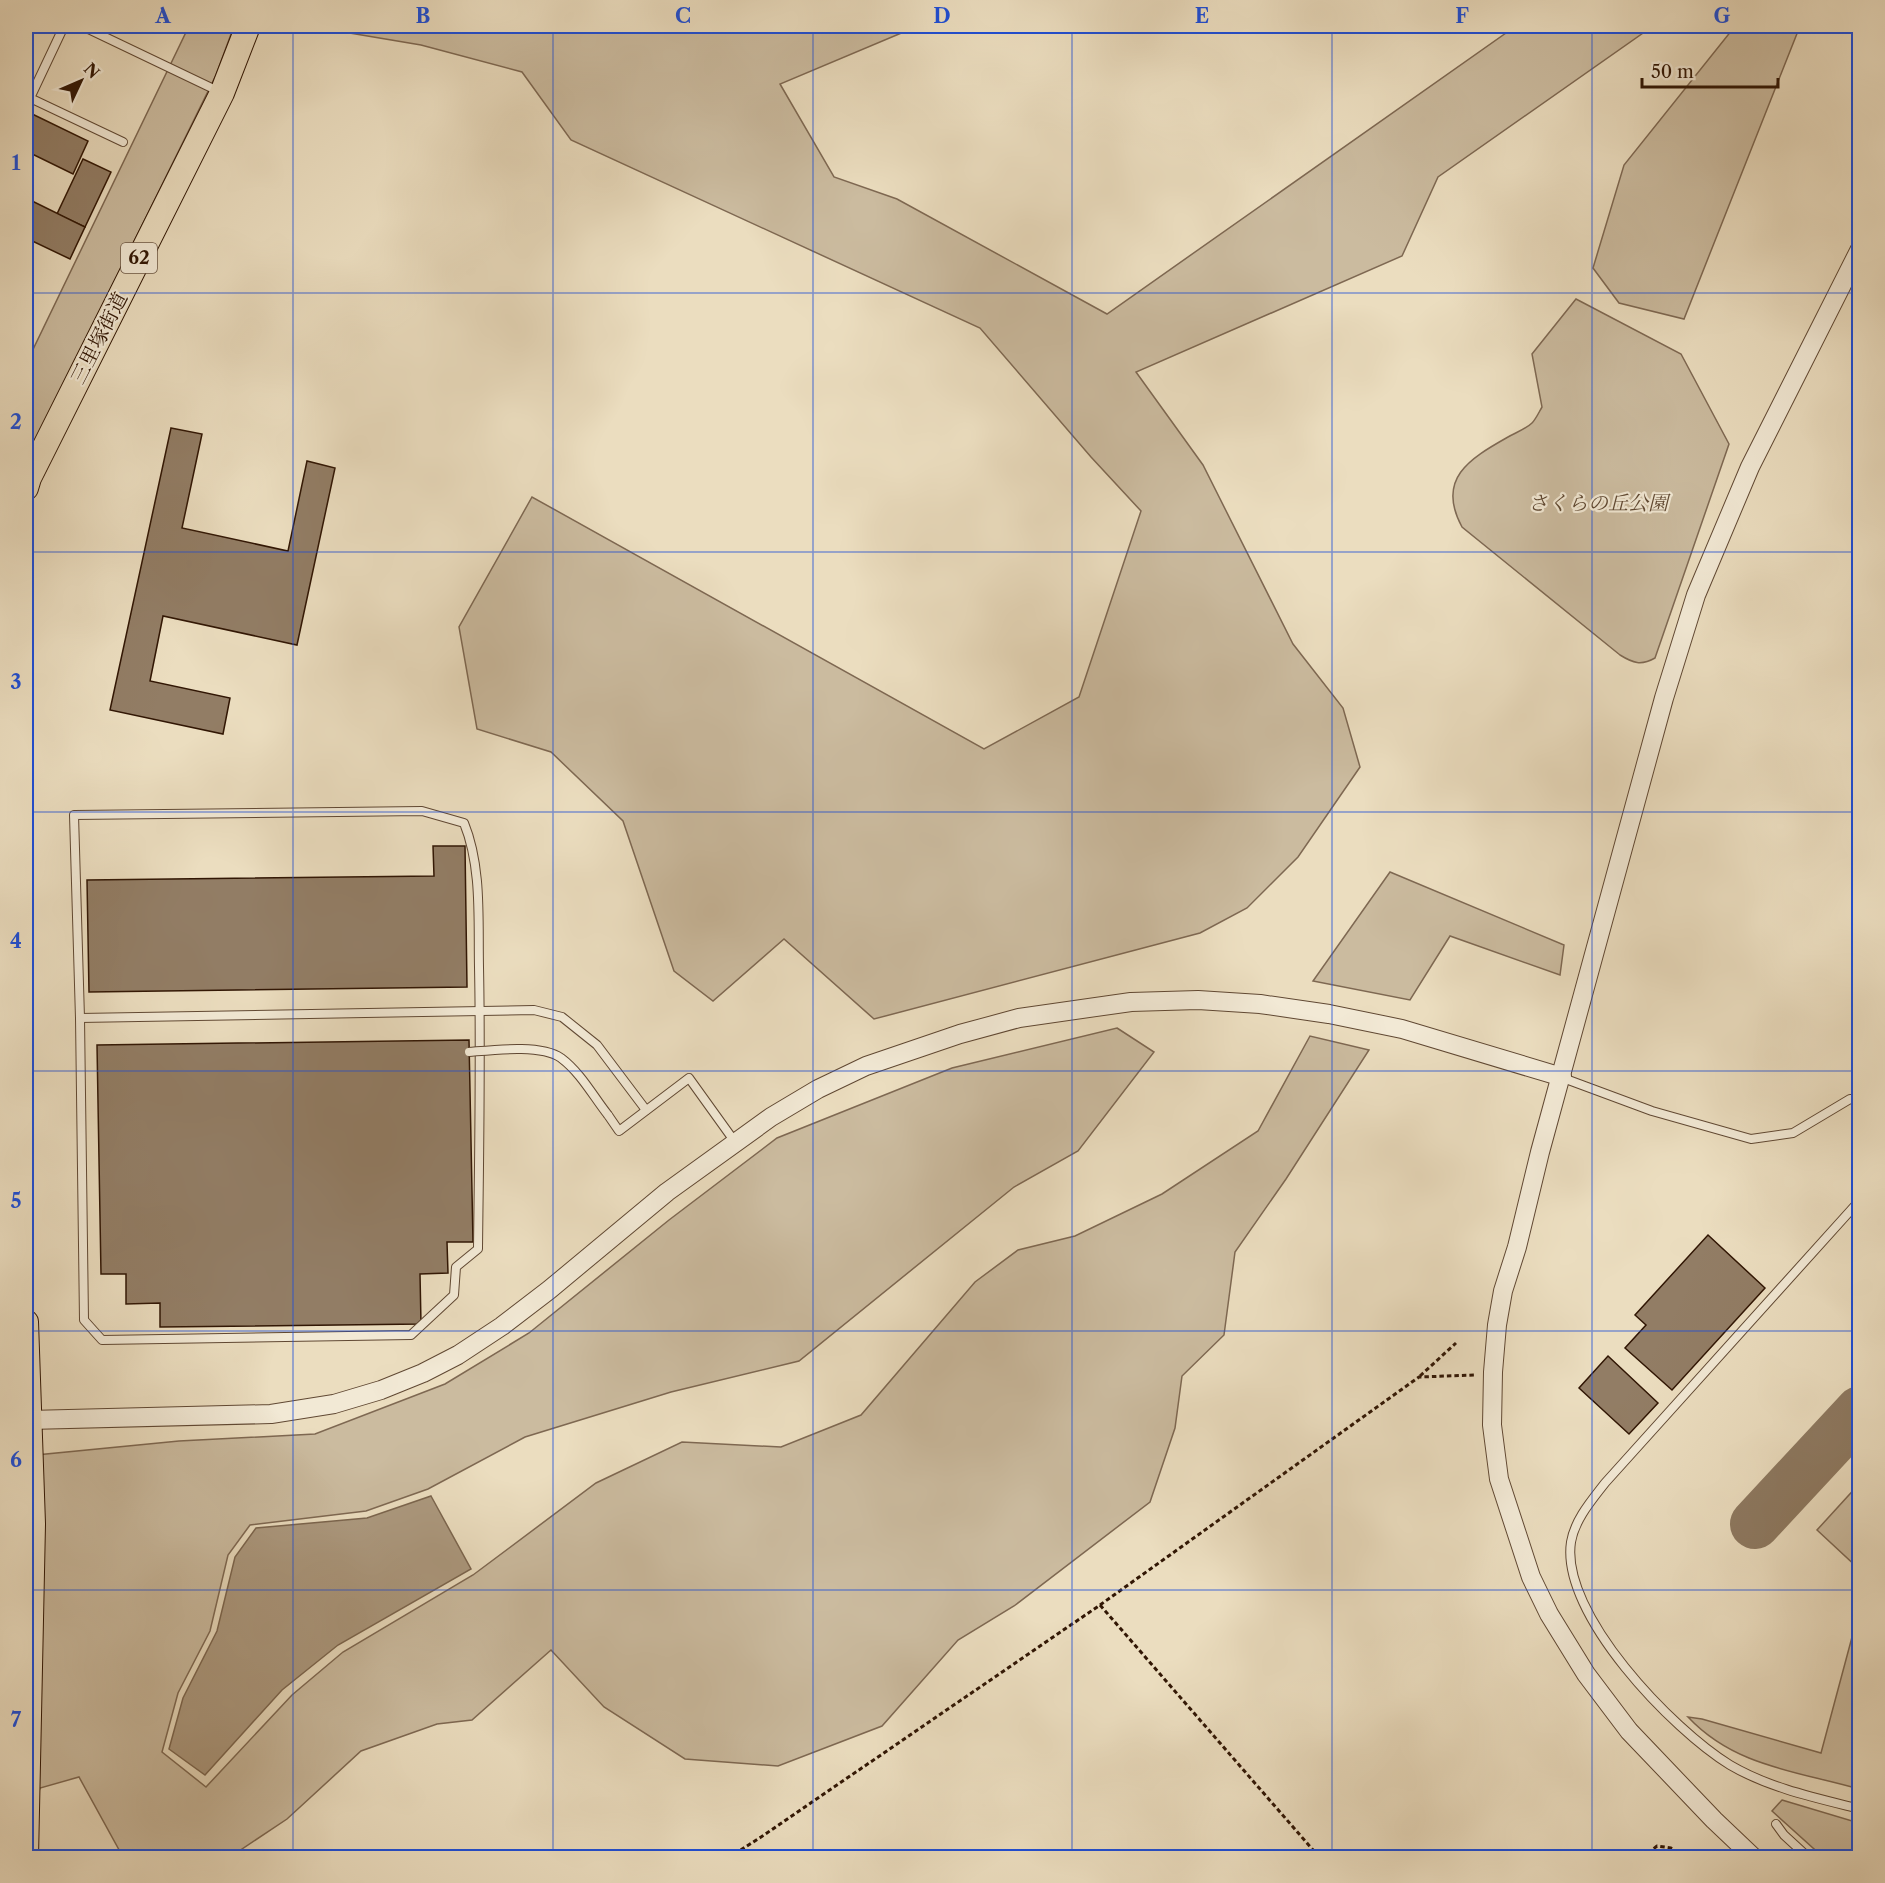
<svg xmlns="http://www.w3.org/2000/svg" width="1885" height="1883" font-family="'Libre Caslon Text','Noto Serif JP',serif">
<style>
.green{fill:#cbbb9f;stroke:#7e6852;stroke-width:1.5}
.water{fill:#ac997f;stroke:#7b654e;stroke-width:1.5}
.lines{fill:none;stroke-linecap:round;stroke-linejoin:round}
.taxiway{stroke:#8e7a62;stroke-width:50}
.building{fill:#927d65;stroke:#311604;stroke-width:1.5}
.service-casing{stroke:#604833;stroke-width:10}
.tertiary-casing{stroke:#604833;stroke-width:20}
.primary-casing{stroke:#311604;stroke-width:26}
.path{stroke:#311604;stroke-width:3;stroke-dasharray:4.5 3;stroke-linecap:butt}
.service{stroke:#f2e9d5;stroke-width:8}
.tertiary{stroke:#f2e9d5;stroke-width:18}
.primary{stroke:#ebddbf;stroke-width:24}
.service-bridge-casing{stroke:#604833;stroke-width:10;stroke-linecap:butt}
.service-bridge{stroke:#f2e9d5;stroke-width:8}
.grid{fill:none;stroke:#1d4ed8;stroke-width:1.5;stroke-opacity:0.55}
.labels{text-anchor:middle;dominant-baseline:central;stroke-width:4.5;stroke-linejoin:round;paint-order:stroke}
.shield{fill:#f2e9d5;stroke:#6b5543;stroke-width:1.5}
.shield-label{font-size:18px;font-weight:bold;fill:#311604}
.street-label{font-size:20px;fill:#311604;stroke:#f2e9d5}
.park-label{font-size:20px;font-style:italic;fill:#5f4832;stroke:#f2e9d5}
.neatline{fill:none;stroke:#1d4ed8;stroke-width:2}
.grid-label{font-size:20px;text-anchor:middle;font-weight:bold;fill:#1d4ed8}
</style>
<rect width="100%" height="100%" fill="#ebddbf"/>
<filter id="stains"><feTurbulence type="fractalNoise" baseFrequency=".00333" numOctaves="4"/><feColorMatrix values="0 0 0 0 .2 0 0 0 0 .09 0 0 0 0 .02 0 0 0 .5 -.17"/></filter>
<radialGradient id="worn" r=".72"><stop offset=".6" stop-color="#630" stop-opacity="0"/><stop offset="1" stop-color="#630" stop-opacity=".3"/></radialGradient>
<!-- green -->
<g class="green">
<path d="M189,26H234L216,75L26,461V364Z"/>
<path d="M308,26H918L780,84L834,177L897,199L1107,314L1516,26H1653L1438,177L1402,256L1136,372L1203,465L1293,644L1343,708L1360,767L1298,857L1247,908L1200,933L874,1019L784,939L713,1001L674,971L623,821L551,752L477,729L459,627L532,497L984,749L1079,697L1141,511L1091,457L980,328L571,140L522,72L421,45Z"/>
<path d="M1729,26H1800L1684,319L1619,303L1593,268L1624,165L1732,30Z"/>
<path d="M1576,299L1681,354L1729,444L1655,658C1641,666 1633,663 1620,655L1462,527C1436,479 1469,459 1508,437C1515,433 1526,429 1532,423C1536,419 1539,412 1542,407L1532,354Z"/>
<path d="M1390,872L1564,945L1560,975L1450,936L1410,1000L1313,981Z"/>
<path d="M1117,1028L1154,1052L1078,1151L1014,1187L799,1361L671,1392L525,1437L428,1489L366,1511L250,1525L228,1555L210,1631L178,1693L162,1752L206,1787L292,1695L343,1652L473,1575L596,1483L682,1442L781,1447L861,1415L975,1282L1018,1250L1075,1236L1162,1194L1258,1131L1310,1036L1369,1050L1286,1179L1235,1252L1224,1335L1182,1376L1175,1428L1150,1502L1014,1606L958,1640L882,1726L778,1766L685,1759L604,1707L551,1650L472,1720L437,1724L361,1751L287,1819L230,1857H123L79,1777L40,1788L26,1836V1456L179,1441L315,1434L445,1384L529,1333L669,1220L777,1138L952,1068Z"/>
<path d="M1859,1484V1569L1817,1530Z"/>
<path d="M1859,1611V1789C1797,1771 1735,1767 1688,1717L1702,1719L1821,1753Z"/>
<path d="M1782,1800L1859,1823V1857H1823L1772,1811Z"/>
</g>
<!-- water -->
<path class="water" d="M431,1496L471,1569L338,1645L282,1690L205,1775L169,1749L183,1698L217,1631L235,1557L256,1528L367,1518Z"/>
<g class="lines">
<!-- taxiway -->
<path class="taxiway" d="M1755,1524L1860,1411"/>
</g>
<!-- building -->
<g class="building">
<path d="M26,111L88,141L73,174L26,151Z"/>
<path d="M83,159L111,172L85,227L57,214Z"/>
<path d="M26,198L85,227L70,259L26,238Z"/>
<path d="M171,428L202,434L182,528L288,551L307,461L335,468L297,645L163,616L150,681L230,698L223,734L110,710Z"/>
<path d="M433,846H465L467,987L89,992L87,880L434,876Z"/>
<path d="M469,1040L473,1242H447L448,1273L420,1274L421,1324L160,1327V1303L126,1304V1274H101L97,1045Z"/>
<path d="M1708,1235L1765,1288L1672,1390L1625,1348L1646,1325L1635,1315Z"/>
<path d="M1608,1356L1658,1403L1629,1434L1579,1388Z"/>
</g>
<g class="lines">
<defs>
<g id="service">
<path d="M64,26L30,98L123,142"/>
<path d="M82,26L218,91"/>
<path d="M422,811L464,823C482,867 478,920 479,967C481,1061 479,1155 478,1249L456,1267L454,1295L411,1335L102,1340L84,1320L80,1018L74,815Z"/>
<path d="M80,1018L534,1010L562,1017L597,1045L646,1110"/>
<path d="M1563,1078L1652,1111L1751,1139L1793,1133L1850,1099L1860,1101"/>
<path d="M608,1115L619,1131L689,1078L735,1142"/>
<path d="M1860,1200L1605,1483C1592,1500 1575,1519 1571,1542C1560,1614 1673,1730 1730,1765C1769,1788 1816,1798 1860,1809"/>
<path d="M1776,1824L1784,1835L1809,1858"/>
</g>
<g id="tertiary">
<path d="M29,1420L271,1414L334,1404L381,1390L423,1373L458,1355L502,1326L549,1290L667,1192L771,1117L818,1089L866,1066L960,1034L1019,1018L1131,1002L1198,1000L1260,1004L1329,1014L1402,1029L1562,1077"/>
<path d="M1754,1858L1714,1820L1629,1731L1586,1674L1549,1614L1531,1577L1499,1479L1492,1425L1493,1372L1497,1325L1503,1291L1517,1247L1540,1152L1664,698L1696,595L1750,467L1860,249"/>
</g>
<g id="primary">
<path d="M26,488L29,478L222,93L248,26"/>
<path d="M26,1322L33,1524L26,1858"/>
</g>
</defs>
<!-- service casing -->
<use href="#service" class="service-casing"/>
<!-- tertiary casing -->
<use href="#tertiary" class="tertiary-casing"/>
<!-- primary casing -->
<use href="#primary" class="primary-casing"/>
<!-- path -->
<g class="path">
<path d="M1420,1376L1456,1343"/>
<path d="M1100,1605L1419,1377L1475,1375"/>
<path d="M728,1858L761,1837L1100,1605L1320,1858"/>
<path d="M1642,1858L1657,1846L1671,1848L1686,1858"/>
</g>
<!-- service -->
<use href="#service" class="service"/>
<!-- tertiary -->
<use href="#tertiary" class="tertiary"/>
<!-- primary -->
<use href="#primary" class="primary"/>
<defs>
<path id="service-bridge" d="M469,1052C493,1050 541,1044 561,1058C581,1073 593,1096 608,1115"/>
</defs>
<!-- service-bridge casing -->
<use href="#service-bridge" class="service-bridge-casing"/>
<!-- service-bridge -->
<use href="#service-bridge" class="service-bridge"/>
</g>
<!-- grid -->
<path class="grid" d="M293,26V1858M553,26V1858M813,26V1858M1072,26V1858M1332,26V1858M1592,26V1858M26,293H1860M26,552H1860M26,812H1860M26,1071H1860M26,1331H1860M26,1590H1860"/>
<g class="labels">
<!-- shield labels -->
<rect class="shield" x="121" y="243" width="36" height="30" rx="4.5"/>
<g class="shield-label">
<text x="139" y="258">62</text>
</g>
<!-- street labels -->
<g class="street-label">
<text transform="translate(99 338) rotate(-63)">三里塚街道</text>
</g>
<!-- park labels -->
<g class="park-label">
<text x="1598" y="503">さくらの丘公園</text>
</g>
</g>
<!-- margin -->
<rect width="1885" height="1883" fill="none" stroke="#ebddbf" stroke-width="66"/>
<!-- north arrow -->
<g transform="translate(81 81) rotate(46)" stroke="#f2e9d5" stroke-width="4.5" paint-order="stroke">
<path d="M0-4.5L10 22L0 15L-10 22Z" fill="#311604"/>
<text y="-9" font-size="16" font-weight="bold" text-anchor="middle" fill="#311604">N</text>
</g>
<!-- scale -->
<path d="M1642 78v9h136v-9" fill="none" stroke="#311604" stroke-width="3"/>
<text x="1651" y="78" font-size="18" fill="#311604" stroke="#f2e9d5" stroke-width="4.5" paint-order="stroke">50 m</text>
<rect x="33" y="33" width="1819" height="1817" class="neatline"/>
<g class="grid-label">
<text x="163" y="23">A</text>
<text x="423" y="23">B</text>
<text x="683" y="23">C</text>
<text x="942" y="23">D</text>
<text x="1202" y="23">E</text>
<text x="1462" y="23">F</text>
<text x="1722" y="23">G</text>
<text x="16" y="170">1</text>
<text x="16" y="429">2</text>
<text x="16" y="689">3</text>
<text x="16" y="948">4</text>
<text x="16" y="1208">5</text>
<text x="16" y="1467">6</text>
<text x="16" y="1727">7</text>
</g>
<rect width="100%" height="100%" filter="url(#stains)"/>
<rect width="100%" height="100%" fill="url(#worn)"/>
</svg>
